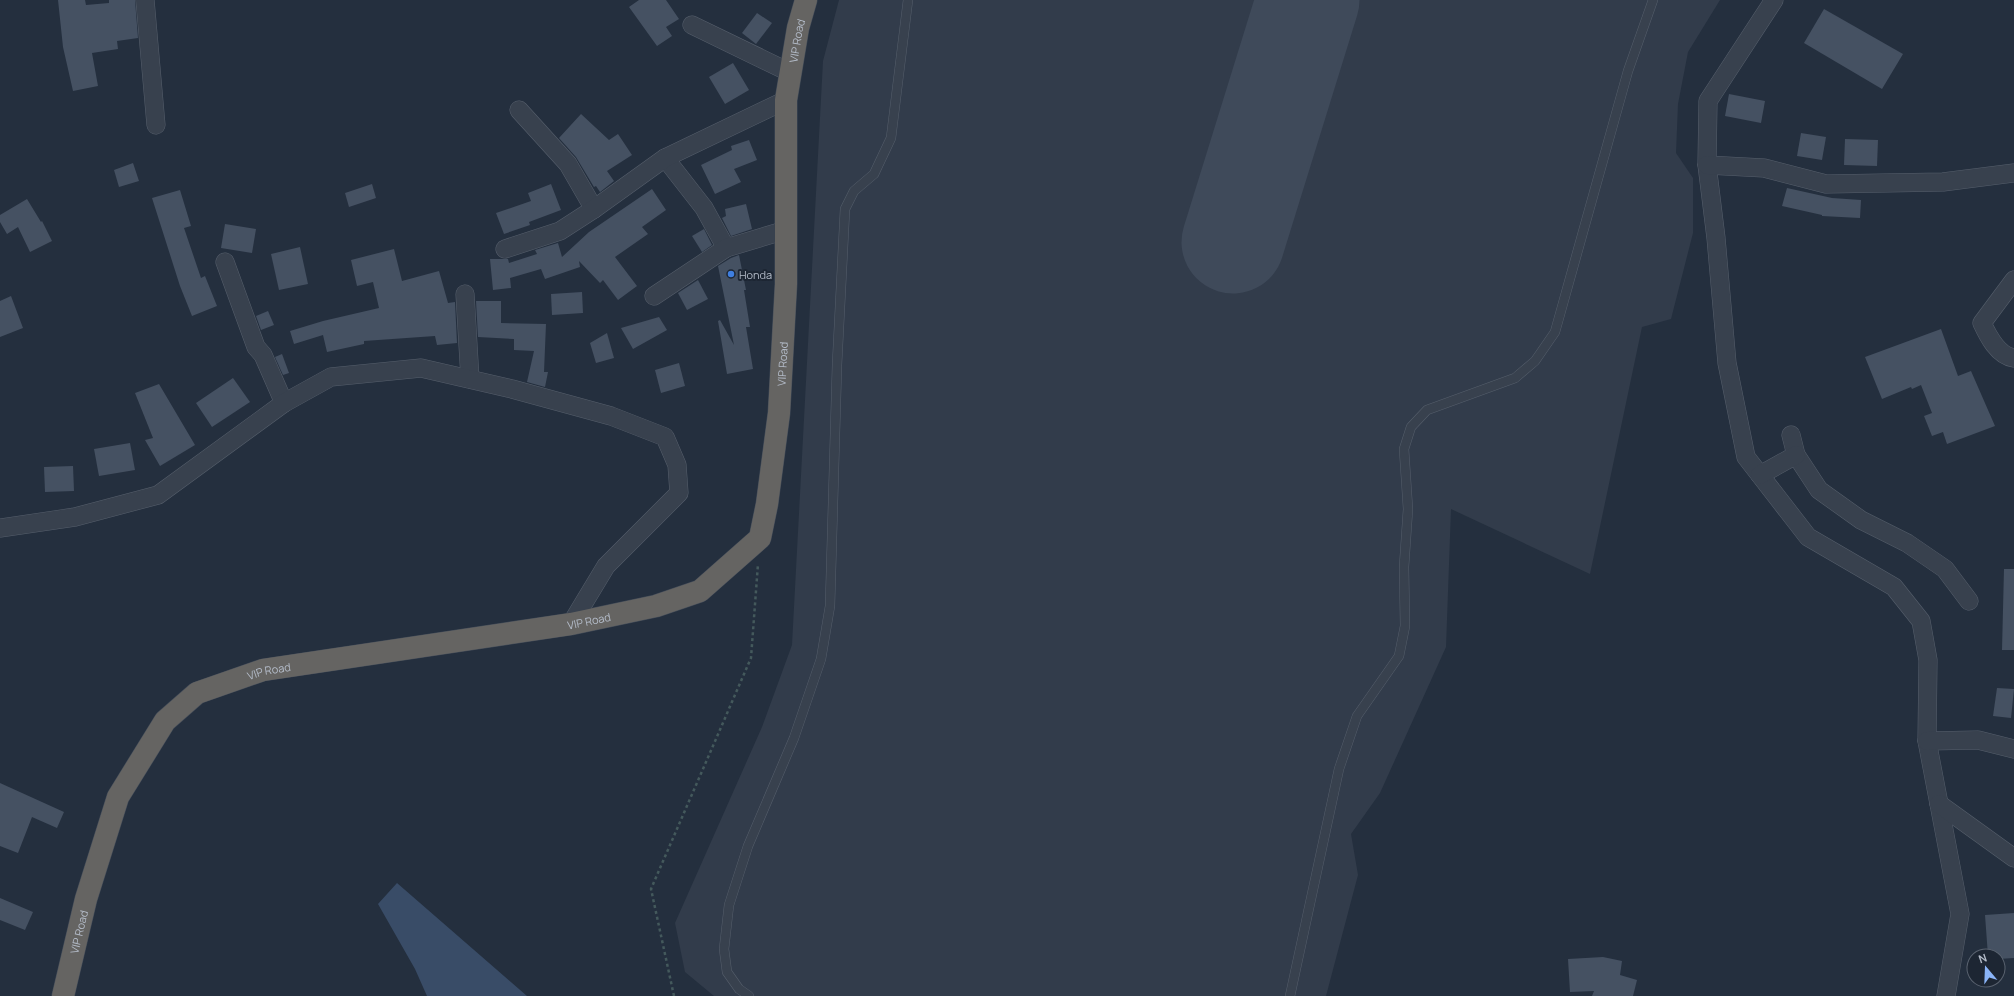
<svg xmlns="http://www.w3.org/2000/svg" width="2014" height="996" font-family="Manrope,sans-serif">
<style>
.airport{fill:#323c4b}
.water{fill:#394c67}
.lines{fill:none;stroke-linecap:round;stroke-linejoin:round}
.runway{stroke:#3f4a5a;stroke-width:103}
.building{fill:#455162}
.service-casing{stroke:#565f6c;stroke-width:10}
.minor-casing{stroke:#565f6c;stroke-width:19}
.trunk-casing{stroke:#434c59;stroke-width:23}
.path{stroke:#44595c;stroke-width:2.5;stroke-dasharray:3 3;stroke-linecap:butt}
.service{stroke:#38414e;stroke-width:9}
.minor{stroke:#38414e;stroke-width:18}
.trunk{stroke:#656462;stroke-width:22}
.shop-dot{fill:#3f7fe0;stroke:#1d2633;stroke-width:1.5}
.labels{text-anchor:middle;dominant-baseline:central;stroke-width:4;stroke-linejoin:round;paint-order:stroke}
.street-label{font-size:11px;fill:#b4bcc9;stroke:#1d2633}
.poi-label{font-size:11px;fill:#b4bcc9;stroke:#1d2633;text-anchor:start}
</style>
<rect width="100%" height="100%" fill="#242f3e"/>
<!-- airport -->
<path class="airport" d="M839,0H1720L1688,52L1678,104L1676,153L1693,178V233L1671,319L1642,327L1590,574L1451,509L1446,647L1380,793L1351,834L1358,875L1326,996H714L685,972L675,923L762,727L792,645L823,61Z"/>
<!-- water -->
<path class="water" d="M397,883L527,996H427L415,969L378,904Z"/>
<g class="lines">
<!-- runway -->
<path class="runway" d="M1233,242L1308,0"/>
</g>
<!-- building -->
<g class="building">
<path d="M58,0H85L86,5L109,3V0H135L138,38L117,41L118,49L92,53L98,86L73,91L63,47Z"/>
<path d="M639,0H666L679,19L666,27L672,36L657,46L629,7Z"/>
<path d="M1824,9L1903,54L1882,89L1804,43Z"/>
<path d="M757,13L772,23L756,44L742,33Z"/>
<path d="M733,63L749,90L725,104L709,77Z"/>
<path d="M1729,94L1765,101L1761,123L1725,116Z"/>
<path d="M581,114L609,140L618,134L632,155L607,171L614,181L600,192L596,186L594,187L576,157L559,138Z"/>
<path d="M1801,133L1826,137L1822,160L1797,156Z"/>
<path d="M1845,139L1878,140L1877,166L1844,165Z"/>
<path d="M749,140L757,160L734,169L741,182L715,194L701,165L732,150L731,146Z"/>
<path d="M133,163L139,181L119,187L114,170Z"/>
<path d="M372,184L376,198L349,207L345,193Z"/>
<path d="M551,184L561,210L529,222L530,225L504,234L496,213L531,201L528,193Z"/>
<path d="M1787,188L1832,198L1861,200L1860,218L1822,216V215L1782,206Z"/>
<path d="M652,189L666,210L642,227L648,234L615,257L637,286L618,300L603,280L600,283L579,261L580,267L545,279L541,269L510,278L511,288L493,290L490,259H508L509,263L537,254L535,250L558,243L562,257L589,232Z"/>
<path d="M180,190L191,226L184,228L201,278L205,276L217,306L192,316L180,286L152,198Z"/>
<path d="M27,199L41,222L42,221L52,241L30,252L18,227L7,234L0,222V215Z"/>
<path d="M746,204L752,229L731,236L722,218L726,216L725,209Z"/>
<path d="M225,224L256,229L252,253L221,248Z"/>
<path d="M704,229L712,245L702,252L692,236Z"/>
<path d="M300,247L308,284L279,290L271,254Z"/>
<path d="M394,249L402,281L439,271L448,303L455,302L457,343L437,345L435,336L364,341V344L327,352L323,335L294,344L290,331L323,321L379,308L373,282L357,286L351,260Z"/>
<path d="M739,255L746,290H744L750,327H746L753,369L727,374L718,321L720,320L734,345L718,266L731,258Z"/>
<path d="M698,280L708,299L687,310L678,293Z"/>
<path d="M582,292L583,313L552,315L551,294Z"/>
<path d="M11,296L23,328L0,337V301Z"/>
<path d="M476,301H501V323L546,324L544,372H548L545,387L527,382L534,351L514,350V339L478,337Z"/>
<path d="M268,311L274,325L261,330L256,316Z"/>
<path d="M659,317L667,330L633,349L621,328Z"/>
<path d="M1941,329L1958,376L1971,371L1995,426L1947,444L1943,432L1932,436L1924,416L1932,413L1921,385L1912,389L1911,387L1882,399L1865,357Z"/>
<path d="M607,333L614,358L596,363L590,343Z"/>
<path d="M282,354L289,373L283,375L275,357Z"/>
<path d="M679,363L685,386L661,393L655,370Z"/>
<path d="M233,378L250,402L212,427L196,403Z"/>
<path d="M159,384L195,445L160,466L145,440L153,438L135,393Z"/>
<path d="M130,443L135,470L99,476L94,449Z"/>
<path d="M73,466L74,491L45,492L44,467Z"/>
<path d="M2004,569H2014V650H2002Z"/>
<path d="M1997,688L2014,689L2011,718L1993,716Z"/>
<path d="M0,783L64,812L57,828L32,817L18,853L0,846Z"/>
<path d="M0,898L33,912L25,930L0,920Z"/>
<path d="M2014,913V958L1998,959V956H1988L1985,915Z"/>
<path d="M1603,957L1622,961L1620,975L1637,980L1633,996H1592L1594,991L1570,992L1568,959Z"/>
</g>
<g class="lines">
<defs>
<g id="service">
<path d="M749,996L739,989L727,972L724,949L729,905L748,846L794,738L821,659L830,606L837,365L845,209L854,191L874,174L891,138L908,0"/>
<path d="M1290,996L1339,769L1357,716L1399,656L1405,626L1404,567L1408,509L1404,449L1411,427L1427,410L1515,378L1535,361L1555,332L1628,71L1653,0"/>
</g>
<g id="minor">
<path d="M145,0L156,125"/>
<path d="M1774,0L1708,101L1707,165L1716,238L1727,363L1746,457L1808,537L1894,587L1921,621L1928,660L1927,741L1960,914L1946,996"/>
<path d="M692,25L791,73"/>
<path d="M519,110L568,164L594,209"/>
<path d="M665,158L704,208L726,248"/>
<path d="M1707,165L1764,168L1826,184L1943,182L2014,173"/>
<path d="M505,249L560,231L594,209L665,158L786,100"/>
<path d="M225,262L256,347L263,355L284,403"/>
<path d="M2014,280L1982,323C1988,336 1998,356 2014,358"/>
<path d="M465,294L470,379"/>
<path d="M654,296L726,248L786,230"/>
<path d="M1791,435L1796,455L1819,490L1861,520L1907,543L1945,569L1969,601"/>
<path d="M1760,475L1796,455"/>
<path d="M0,528L75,517L158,495L284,403L331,377L421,368L512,389L611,416L665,437L677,465L679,493L606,566L571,624"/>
<path d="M1927,741L1978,740L2014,749"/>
<path d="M1939,804L2014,858"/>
</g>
<g id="trunk">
<path id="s1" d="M63,996L86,899L118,797L165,721L197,693L263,670L571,624L656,606L700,591L760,538L767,504L779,413L786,284V100L798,28L806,0"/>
</g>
</defs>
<!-- service casing -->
<use href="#service" class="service-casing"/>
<!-- minor casing -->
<use href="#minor" class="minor-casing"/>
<!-- trunk casing -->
<use href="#trunk" class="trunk-casing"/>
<!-- path -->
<path class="path" d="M674,996L651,889L751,658L758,564"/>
<!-- service -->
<use href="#service" class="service"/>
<!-- minor -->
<use href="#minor" class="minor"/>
<!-- trunk -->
<use href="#trunk" class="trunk"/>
</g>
<!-- markers -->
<circle class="shop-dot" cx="731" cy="274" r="4"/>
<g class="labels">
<!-- street labels -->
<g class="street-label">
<text stroke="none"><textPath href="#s1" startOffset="1433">VIP Road</textPath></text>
<text stroke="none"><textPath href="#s1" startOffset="1109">VIP Road</textPath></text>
<text stroke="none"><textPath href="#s1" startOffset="738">VIP Road</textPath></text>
<text stroke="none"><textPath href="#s1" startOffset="414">VIP Road</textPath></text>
<text stroke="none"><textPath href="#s1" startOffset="66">VIP Road</textPath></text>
</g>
<!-- poi labels -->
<g class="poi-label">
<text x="739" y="274">Honda</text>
</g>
</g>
<!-- north arrow -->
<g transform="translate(1986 968) rotate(341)"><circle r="19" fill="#1d2633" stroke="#59626f"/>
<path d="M0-3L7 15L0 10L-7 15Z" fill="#8ab4f8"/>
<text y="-6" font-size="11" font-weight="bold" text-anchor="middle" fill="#b4bcc9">N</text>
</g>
</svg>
